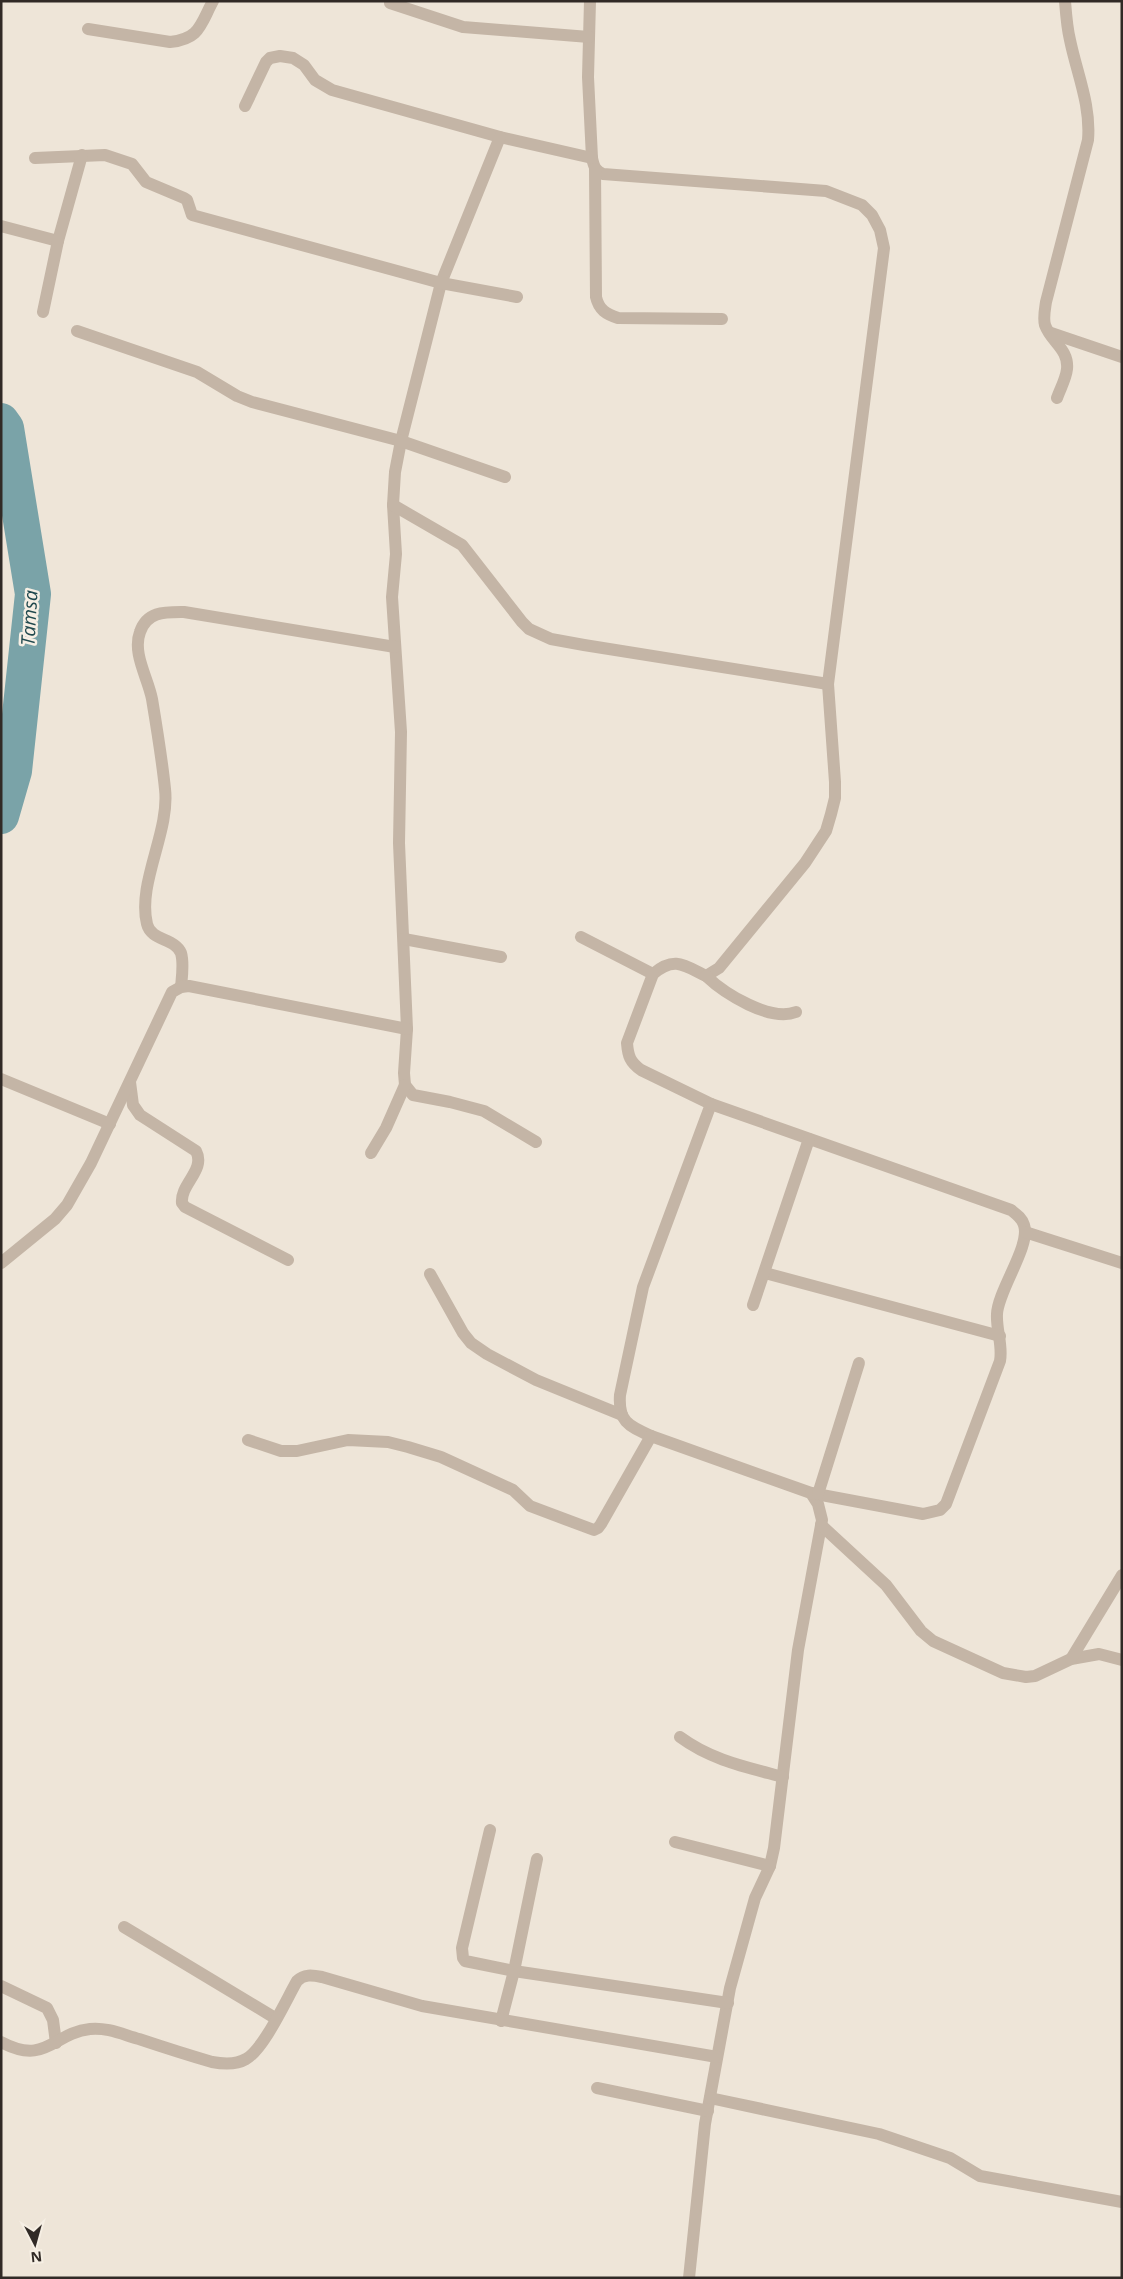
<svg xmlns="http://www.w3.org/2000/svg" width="1123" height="2279" font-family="'Open Sans',sans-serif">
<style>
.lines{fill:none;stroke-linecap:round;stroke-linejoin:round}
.river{stroke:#7aa3a8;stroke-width:36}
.minor{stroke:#c4b5a6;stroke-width:12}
.labels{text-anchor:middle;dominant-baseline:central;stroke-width:5;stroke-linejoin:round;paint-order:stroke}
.water-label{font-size:19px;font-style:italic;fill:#20494e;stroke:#f6efe4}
</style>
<rect width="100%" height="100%" fill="#eee5d8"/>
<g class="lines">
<!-- river -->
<path class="river" d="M1,421L6,428L33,594L14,771L1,816"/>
<!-- minor -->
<g class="minor">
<path d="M590,1L588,77L592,158C594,167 595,170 603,174L826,191L862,205L872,215L880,230L884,248L828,684L835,782V798L831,814L826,831L805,863L719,968L706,976C684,965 674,956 653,974L627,1043C628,1056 630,1062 641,1070L711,1104L643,1287L620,1395C618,1422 629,1426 651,1436L811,1493L818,1504L822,1520L798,1650L774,1848L770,1866L755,1898L730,1988L705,2124L689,2278"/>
<path d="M390,3L463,27L589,37"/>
<path d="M88,29L170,42C200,39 200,25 213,1"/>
<path d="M245,106L266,62L270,58L280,56L293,58L304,65L315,80L332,90L500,137L592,158"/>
<path d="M500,137L441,283L401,441L395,472L393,505L396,554L392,597L401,732L399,843L407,1029L404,1073L405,1085L413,1095L450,1102L484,1111L536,1142"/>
<path d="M35,158L105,155L132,164L146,182L184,198L187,200L192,215L441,283L517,297"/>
<path d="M595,169L596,297C599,310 606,314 618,318L722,319"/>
<path d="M1,226L58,241"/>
<path d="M43,312L58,241L82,155"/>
<path d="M77,331L197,372L237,396L252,402L401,441L505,477"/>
<path d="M1051,333L1122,357"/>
<path d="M1057,398C1060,389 1066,379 1067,369C1069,349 1051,342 1045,325C1043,318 1045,309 1046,302L1088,140C1091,105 1077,74 1070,40C1067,28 1066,14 1065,1"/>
<path d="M393,505L462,545L522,622L529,629L551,639L584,645L828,684"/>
<path d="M581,937L653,974"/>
<path d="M404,939L501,957"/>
<path d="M706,976C725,994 770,1022 796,1012"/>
<path d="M181,987C182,976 184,963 181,953C175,938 151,941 147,924C137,883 170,832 165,789C162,759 157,729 152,699C148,678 132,653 140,632C147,611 165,612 184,612L395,647"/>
<path d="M1,1079L110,1124"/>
<path d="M130,1082L133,1105L140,1115L196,1151C206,1170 180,1184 182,1203L185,1207L288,1260"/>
<path d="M711,1104L1011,1210C1016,1214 1022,1218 1024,1225C1031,1246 998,1290 997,1314C996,1330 1003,1345 1000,1361L946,1504L940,1510L923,1514L811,1493"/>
<path d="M371,1153L386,1128L405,1085"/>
<path d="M1025,1232L1122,1263"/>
<path d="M1,1263L55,1219L67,1205L91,1163L172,992L181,987L189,986L407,1029"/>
<path d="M765,1273L1000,1336"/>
<path d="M430,1274L463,1333L471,1343L487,1354L536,1380L622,1415"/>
<path d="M753,1305L809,1139"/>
<path d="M248,1440L281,1451H297L348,1440L388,1442L408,1447L441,1457L513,1490L530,1506L594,1530L598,1528L601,1524L651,1436"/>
<path d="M818,1494L859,1363"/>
<path d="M821,1525L886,1585L921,1631L933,1641L1003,1673L1026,1677L1035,1676L1071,1659L1099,1654L1122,1660"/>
<path d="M1071,1659L1122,1575"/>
<path d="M680,1737C711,1760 746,1767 783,1777"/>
<path d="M490,1830L462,1948L463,1958L465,1961L514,1971L728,2003"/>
<path d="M675,1842L770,1866"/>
<path d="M124,1927L275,2018"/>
<path d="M1,1986L47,2008L53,2020L56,2043"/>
<path d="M501,2021L514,1971L537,1859"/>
<path d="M1,2042C46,2066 53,2033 90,2029C107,2027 124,2035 139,2039C163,2047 188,2055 212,2062C223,2064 236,2065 246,2059C264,2049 286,2000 297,1981C304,1974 312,1975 322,1977L422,2006L717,2057"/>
<path d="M597,2088L708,2111"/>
<path d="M710,2098L879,2134L950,2158L980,2176L1122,2202"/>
</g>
</g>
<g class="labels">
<!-- water labels -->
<g class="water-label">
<text transform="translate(29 618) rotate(-87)">Tamsa</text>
</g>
</g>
<!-- border -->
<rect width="1123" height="2279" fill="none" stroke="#312a26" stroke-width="5"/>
<!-- north arrow -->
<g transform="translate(35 2244) rotate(174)" stroke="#f6efe4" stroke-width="4" paint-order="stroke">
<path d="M0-4L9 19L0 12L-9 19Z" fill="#312a26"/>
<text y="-8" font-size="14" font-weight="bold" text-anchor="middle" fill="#312a26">N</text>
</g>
</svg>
